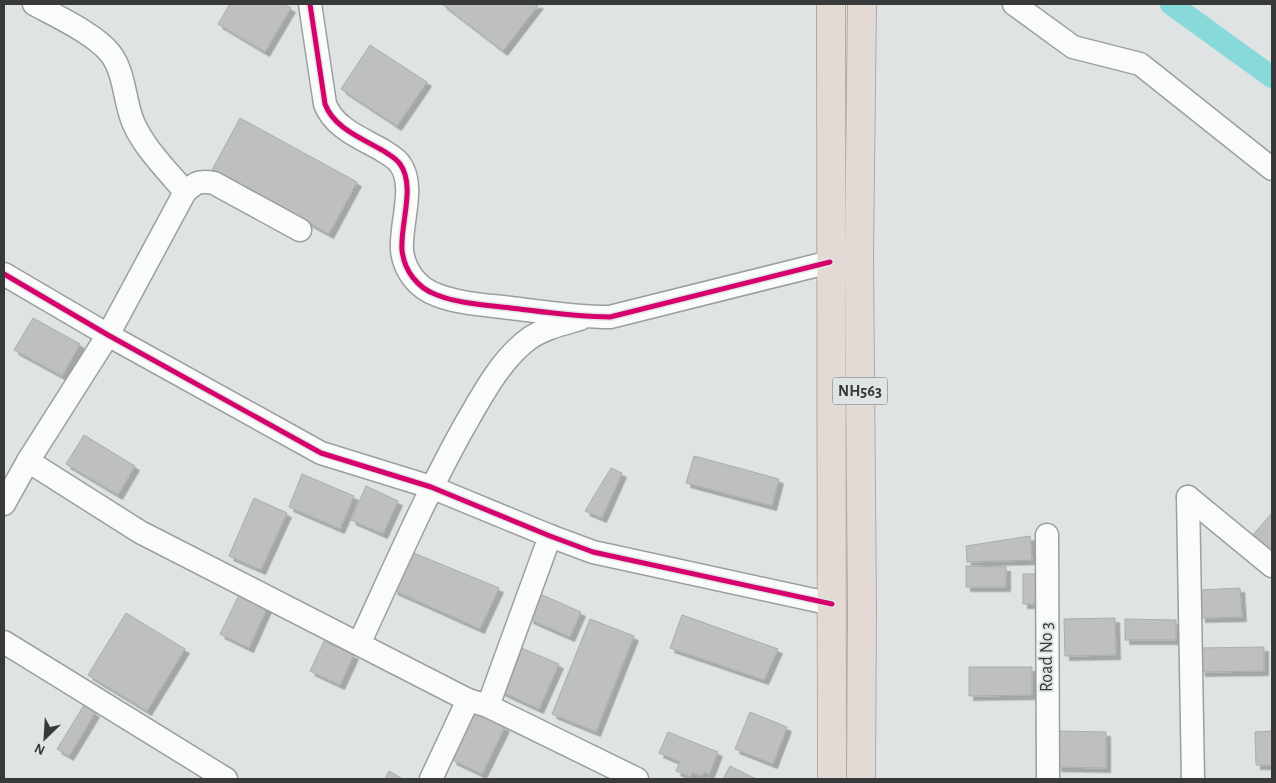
<svg xmlns="http://www.w3.org/2000/svg" width="1276" height="783" font-family="'Alegreya Sans',sans-serif">
<style>
.lines{fill:none;stroke-linecap:round;stroke-linejoin:round}
.canal{stroke:#88d9da;stroke-width:22}
.building{fill:#bec0c0;stroke:#aaadad;filter:url(#shadow)}
.street-casing{stroke:#9c9f9f;stroke-width:25}
.highway-casing{stroke:#b2a9a5;stroke-width:30}
.street{stroke:#fafbfb;stroke-width:22}
.highway{stroke:#e3dad6;stroke-width:28}
.cycleway-casing{stroke:#dfe4e4;stroke-width:8}
.cycleway{stroke:#d6006c;stroke-width:5}
.labels{text-anchor:middle;dominant-baseline:central;stroke-width:4;stroke-linejoin:round;paint-order:stroke}
.shield{fill:#dfe4e4;stroke:#6a6c6c;stroke-width:1}
.shield-label{font-size:16px;font-weight:bold;fill:#383939}
.street-label{font-size:18px;fill:#383939;stroke:#dfe4e4}
</style>
<defs>
<filter id="shadow"><feDropShadow dx="4.5" dy="4.5" stdDeviation="0" flood-color="#0004"/></filter>
</defs>
<rect width="100%" height="100%" fill="#e0e3e3"/>
<g class="lines">
<!-- canal -->
<path class="canal" d="M1171,4L1272,77"/>
</g>
<!-- building -->
<g class="building">
<path d="M230,4H284L291,8L265,52L218,24Z"/>
<path d="M442,4H539L503,51Z"/>
<path d="M370,45L427,82L397,126L341,89Z"/>
<path d="M240,118L357,182L329,234L212,170Z"/>
<path d="M33,318L80,344L62,376L14,350Z"/>
<path d="M84,435L135,466L118,495L66,464Z"/>
<path d="M694,456L779,479L772,506L686,483Z"/>
<path d="M611,468L622,473L602,518L585,511Z"/>
<path d="M302,474L354,496L340,529L289,507Z"/>
<path d="M366,486L398,501L383,534L351,520Z"/>
<path d="M254,498L287,513L261,570L229,556Z"/>
<path d="M1272,513V554L1252,536Z"/>
<path d="M1030,536L1032,560L967,562L966,546Z"/>
<path d="M409,551L499,588L480,629L393,590Z"/>
<path d="M966,566L1006,567V587H966Z"/>
<path d="M1023,574H1036L1035,604H1023Z"/>
<path d="M1240,588L1242,617L1201,618L1200,590Z"/>
<path d="M540,594L581,612L570,637L529,619Z"/>
<path d="M239,595L267,608L249,648L220,634Z"/>
<path d="M126,613L185,649L147,711L88,675Z"/>
<path d="M682,615L778,649L764,680L670,648Z"/>
<path d="M1115,618L1116,655L1065,656L1064,619Z"/>
<path d="M590,619L634,636L596,732L552,714Z"/>
<path d="M1125,619L1176,620V640H1125Z"/>
<path d="M324,641L354,655L340,685L310,671Z"/>
<path d="M519,647L559,664L539,709L500,691Z"/>
<path d="M1264,647V671L1201,672L1200,648Z"/>
<path d="M969,667H1032V695L969,696Z"/>
<path d="M84,705L95,713L69,756L57,749Z"/>
<path d="M475,712L505,727L482,774L452,760Z"/>
<path d="M750,712L787,727L773,764L735,749Z"/>
<path d="M1057,731L1106,732V768L1057,767Z"/>
<path d="M1272,731V765H1256L1255,732Z"/>
<path d="M668,732L718,752L709,775L704,772L702,776L692,773L691,777L676,771L680,762L659,753Z"/>
<path d="M730,766L756,779H723Z"/>
<path d="M389,771L403,779H385Z"/>
</g>
<g class="lines">
<defs>
<g id="street">
<path d="M34,4C56,16 95,34 110,53C125,72 124,100 133,122C144,148 167,170 185,192"/>
<path d="M310,4L325,104C334,128 361,138 382,150C388,154 396,158 400,164C416,186 400,224 402,250C404,270 417,288 437,295C460,304 487,305 511,308C544,312 577,317 610,317L830,262"/>
<path d="M1014,4L1073,47L1140,64L1272,169"/>
<path d="M4,274L108,335L321,453L431,487L550,536L593,552L832,604"/>
<path d="M28,461L140,532L468,700L488,706L637,779"/>
<path d="M1188,497L1193,779"/>
<path d="M1188,497L1272,566"/>
<path d="M4,504L28,461L108,335L185,192C195,183 199,180 214,183L300,230"/>
<path d="M1047,535L1048,779"/>
<path d="M4,642L226,779"/>
<path d="M359,644C392,573 423,501 461,432C479,401 500,359 530,338C545,328 563,324 580,319"/>
<path d="M488,706L550,536"/>
<path d="M431,779L468,700"/>
</g>
<g id="highway">
<path d="M831,4L832,779"/>
<path d="M861,779L862,610L859,255L862,4"/>
</g>
</defs>
<!-- street casing -->
<use href="#street" class="street-casing"/>
<!-- highway casing -->
<use href="#highway" class="highway-casing"/>
<!-- street -->
<use href="#street" class="street"/>
<!-- highway -->
<use href="#highway" class="highway"/>
<defs>
<g id="cycleway">
<path d="M310,4L325,104C334,128 361,138 382,150C388,154 396,158 400,164C416,186 400,224 402,250C404,270 417,288 437,295C460,304 487,305 511,308C544,312 577,317 610,317L830,262"/>
<path d="M4,274L108,335L321,453L431,487L550,536L593,552L832,604"/>
</g>
</defs>
<!-- cycleway casing -->
<use href="#cycleway" class="cycleway-casing"/>
<!-- cycleway -->
<use href="#cycleway" class="cycleway"/>
</g>
<g class="labels">
<!-- shield labels -->
<rect class="shield" x="832.5" y="377.5" width="55" height="27" rx="4"/>
<g class="shield-label">
<text x="860" y="391">NH563</text>
</g>
<!-- street labels -->
<g class="street-label">
<text transform="translate(1047 657) rotate(-90)">Road No 3</text>
</g>
</g>
<!-- border -->
<rect width="1276" height="783" fill="none" stroke="#383939" stroke-width="10"/>
<!-- north arrow -->
<g transform="translate(45 738) rotate(205)" stroke="#dfe4e4" stroke-width="4" paint-order="stroke">
<path d="M0-4L9 19L0 12L-9 19Z" fill="#383939"/>
<text y="-8" font-size="14" font-weight="bold" text-anchor="middle" fill="#383939">N</text>
</g>
</svg>
